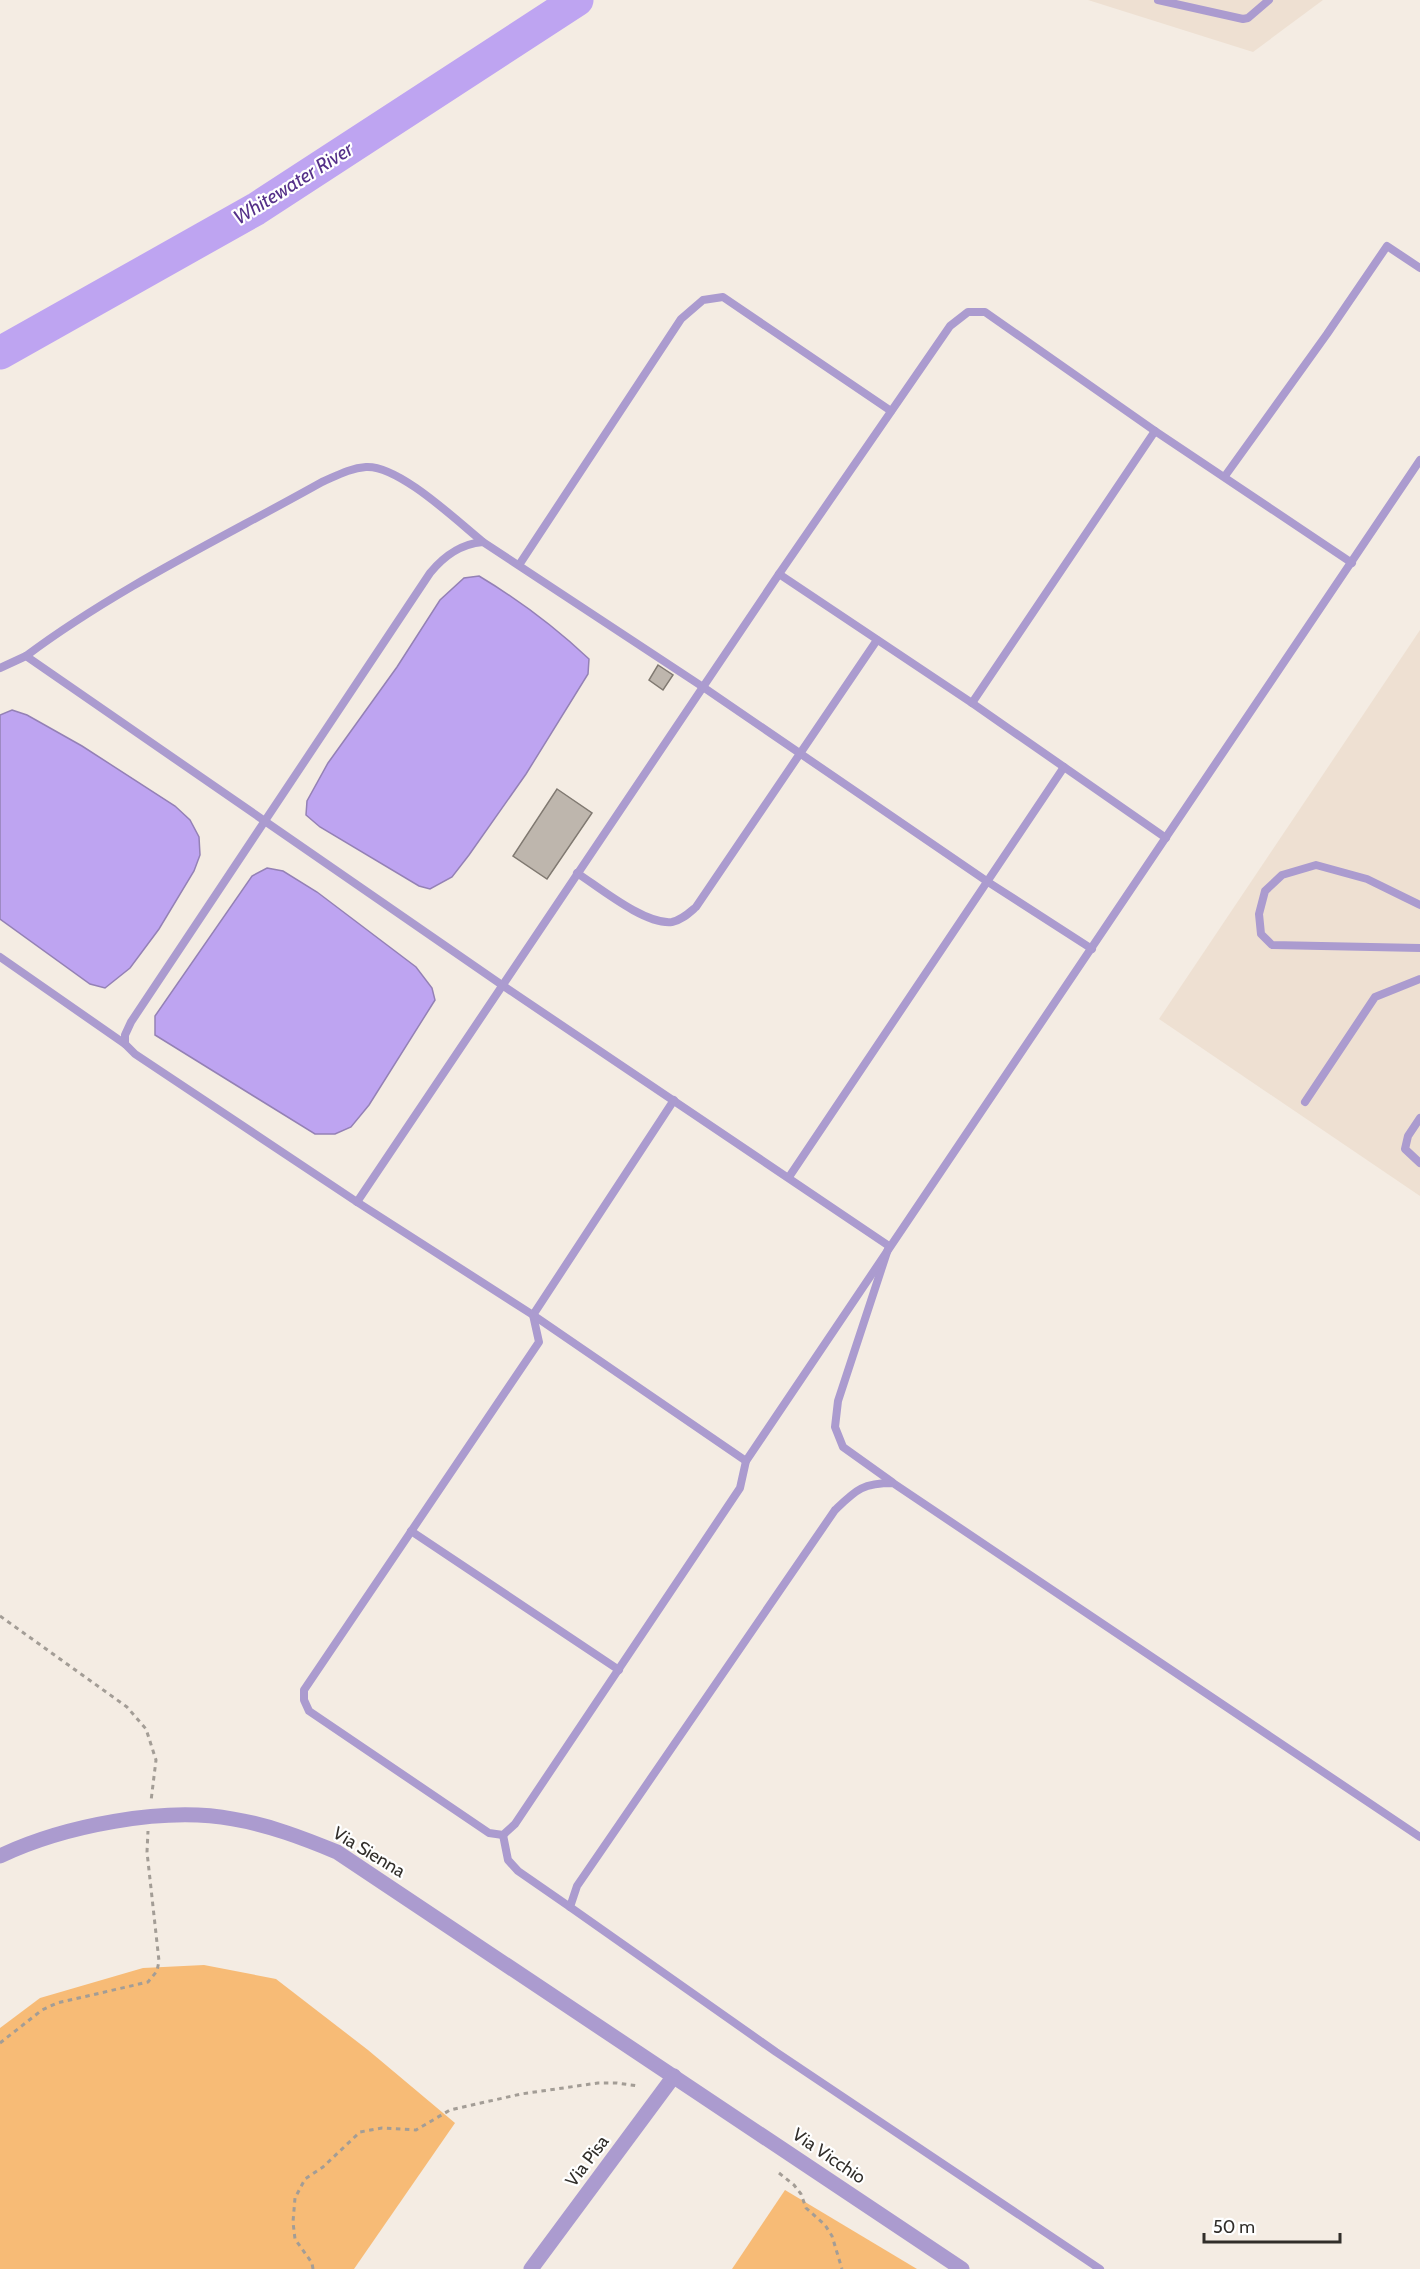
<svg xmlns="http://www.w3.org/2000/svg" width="1420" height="2269" font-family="Cabin,sans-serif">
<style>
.built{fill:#eee0d2}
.green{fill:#f7bb76}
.water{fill:#bea4f1;stroke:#9481b5;stroke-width:1.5}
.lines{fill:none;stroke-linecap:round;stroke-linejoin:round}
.river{stroke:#bea4f1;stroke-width:33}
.building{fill:#beb6ad;stroke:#807971;stroke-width:1.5}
.path{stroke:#a39d96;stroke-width:3;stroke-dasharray:4.5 4.5;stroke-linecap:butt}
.service{stroke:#ab9bcf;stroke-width:8}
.minor{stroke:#ab9bcf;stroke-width:15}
.labels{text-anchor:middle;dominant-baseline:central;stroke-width:4.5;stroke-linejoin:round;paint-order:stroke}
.street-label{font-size:18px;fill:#312e2a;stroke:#fff}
.water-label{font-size:20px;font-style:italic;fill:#553089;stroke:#fff}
</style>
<rect width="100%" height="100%" fill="#f4ece3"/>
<!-- built -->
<g class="built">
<path d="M1088,0H1323L1253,52Z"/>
<path d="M1420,630V1196L1159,1019Z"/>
</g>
<!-- green -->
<g class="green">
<path d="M204,1965L276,1979L368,2050L455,2123L354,2269H0V2028L40,1998L143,1968Z"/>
<path d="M785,2190L917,2269H732Z"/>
</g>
<!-- water -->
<g class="water">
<path d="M479,576C519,600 555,627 589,659L588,674L526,774L469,855L452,877L430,889L419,886L320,827L306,815L307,801L328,763L397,667L440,600L464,578Z"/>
<path d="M12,710L27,715L82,746L175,806L190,820L199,837L200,855L194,871L159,929L130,968L105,988L90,984L0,919V715Z"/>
<path d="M267,868L283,871L317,892L416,967L432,988L435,1000L369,1105L351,1127L335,1134H315L155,1035V1016L252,876Z"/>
</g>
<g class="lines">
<!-- river -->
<path class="river" d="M0,353L256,209L577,0"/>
</g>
<!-- building -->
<g class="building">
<path d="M658,665L673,675L663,690L649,680Z"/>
<path d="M557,789L592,813L547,879L513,856Z"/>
</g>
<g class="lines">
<!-- path -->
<g class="path">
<path d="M0,1616L127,1707L146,1729L156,1760L151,1801"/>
<path d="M0,2043L42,2010L57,2003L148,1982L157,1971L159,1961L147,1852L148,1831"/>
<path d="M779,2173L794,2185L801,2194L806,2208L825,2225L832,2236L842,2269"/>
<path d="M313,2269L312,2263L295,2239L293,2222L295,2198L305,2179L323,2167L360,2132L382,2128L416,2130L450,2110L521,2094L598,2083H617L638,2086"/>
</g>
<!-- service -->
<g class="service">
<path d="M1158,0L1243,19L1248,18L1269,0"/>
<path d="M1225,476L1327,334L1387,246L1420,268"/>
<path d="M519,565L681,319L703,300L723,297L891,411"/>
<path d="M779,574L950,326L968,312H985L1155,431"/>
<path d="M26,656C117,588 222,538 322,482C336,476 350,468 366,467C399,465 457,521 483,542"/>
<path d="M0,668L26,656L502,985L889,1246L838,1401L835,1427L843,1447L892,1482"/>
<path d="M972,703L1155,431L1352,563"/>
<path d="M577,873C600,888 645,925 672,922C682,920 689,913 696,907L877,640"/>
<path d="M1420,905L1367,879L1316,865L1282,875L1265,891L1259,914L1261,934L1272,945L1420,948"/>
<path d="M0,957L125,1044"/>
<path d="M674,1100L533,1315L539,1342L304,1690V1700L309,1711L489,1833L503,1835L515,1824L740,1488L746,1461L1420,460"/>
<path d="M1305,1102L1375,997L1420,979"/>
<path d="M1420,1118L1408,1136L1405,1149L1420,1163"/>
<path d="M789,1177L1064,767"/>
<path d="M357,1202L703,687L988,882L1092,949"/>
<path d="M746,1461L533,1315L357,1202L135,1054L125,1044V1035L131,1022L430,573C444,556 460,544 483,542L703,687L779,574L972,703L1166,838"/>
<path d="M411,1531L619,1670"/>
<path d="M503,1835L508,1860L518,1871L570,1907"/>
<path d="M1100,2269L776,2052L570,1907L577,1886L835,1510C856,1490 862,1483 893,1483L1420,1837"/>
</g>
<!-- minor -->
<g class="minor">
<path d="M0,1856C63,1826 164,1806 233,1819C269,1825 303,1838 337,1852L962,2269"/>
<path d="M531,2269L674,2076"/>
</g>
</g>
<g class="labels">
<!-- street labels -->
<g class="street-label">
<text transform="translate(369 1852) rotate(31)">Via Sienna</text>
<text transform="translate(829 2156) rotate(34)">Via Vicchio</text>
<text transform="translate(587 2161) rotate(-53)">Via Pisa</text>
</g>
<!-- water labels -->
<g class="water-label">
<text transform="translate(293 183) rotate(-32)">Whitewater River</text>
</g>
</g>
<!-- scale -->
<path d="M1204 2233v9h136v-9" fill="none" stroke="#312e2a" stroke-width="3"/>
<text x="1213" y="2233" font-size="18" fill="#312e2a" stroke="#ffffff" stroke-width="4.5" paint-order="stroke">50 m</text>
</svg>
